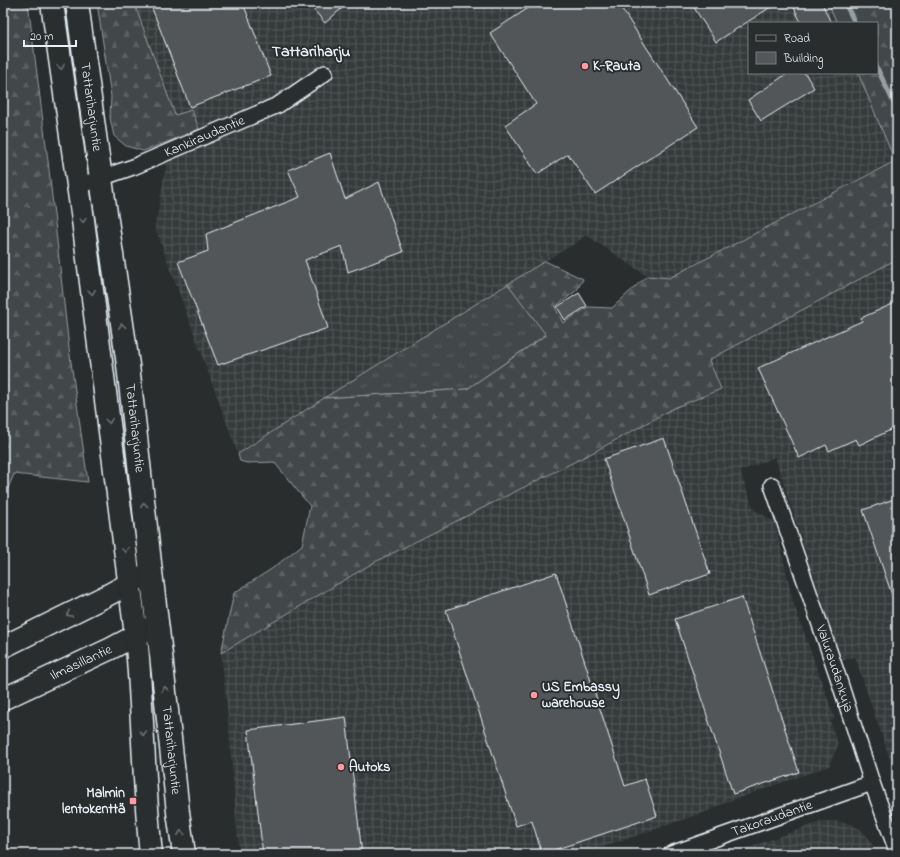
<svg xmlns="http://www.w3.org/2000/svg" width="900" height="857" font-family="'Indie Flower',sans-serif">
<style>
.industrial{fill:url(#industrial-grid)}
.grass{fill:url(#grass-tufts);stroke:#959ca0}
.forest{fill:url(#forest-firs);stroke:#959ca0}
.lines{fill:none;stroke-linecap:round;stroke-linejoin:round}
.stream{stroke:#989fa3;stroke-width:5}
.building{fill:#535759;stroke:#e8f1f8}
.street-casing{stroke:#e8f1f8;stroke-width:18}
.secondary-casing{stroke:#e8f1f8;stroke-width:24}
.primary-casing{stroke:#e8f1f8;stroke-width:25}
.street{stroke:#2a2d2e;stroke-width:15}
.secondary{stroke:#2a2d2e;stroke-width:21}
.primary{stroke:#2a2d2e;stroke-width:22}
.oneway{stroke:#6c7275}
.poi-dot{fill:#ff9aa2;stroke:#2a2d2e;stroke-width:1.5}
.labels{text-anchor:middle;dominant-baseline:central;stroke-width:4;stroke-linejoin:round;paint-order:stroke}
.poi-label{font-size:14px;font-weight:bold;fill:#e8f1f8;stroke:#2a2d2e;text-anchor:start}
.street-label{font-size:14px;fill:#e8f1f8;stroke:#2a2d2e}
.quarter-label{font-size:16px;font-weight:bold;fill:#e8f1f8;stroke:#2a2d2e}
</style>
<defs>
<pattern id="industrial-grid" width="8" height="8" patternUnits="userSpaceOnUse"><rect width="8" height="8" fill="#363a3b"/><path d="M0 4h8M4 0v8" fill="none" stroke="#535758"/></pattern>
<pattern id="grass-tufts" width="24" height="20" patternUnits="userSpaceOnUse"><rect width="24" height="20" fill="#424648"/><path d="M3 7l-1-3M5 7V3M7 7l1-3M15 17l-1-3M17 17v-4M19 17l1-3" fill="none" stroke="#5d6163"/></pattern>
<pattern id="forest-firs" width="22" height="20" patternUnits="userSpaceOnUse"><rect width="22" height="20" fill="#424648"/><path d="M5 1l3.5 6h-7zM16 11l3.5 6h-7z" fill="#5d6163"/></pattern>
</defs>
<rect width="100%" height="100%" fill="#2a2d2e"/>
<filter id="ink" filterUnits="userSpaceOnUse"><feTurbulence type="fractalNoise" baseFrequency=".025" numOctaves="2"/><feDisplacementMap in="SourceGraphic" scale="8" xChannelSelector="R" yChannelSelector="G"/><feConvolveMatrix kernelMatrix="1 2 1 2 8 2 1 2 1" color-interpolation-filters="sRGB"/></filter>
<g filter="url(#ink)">
<!-- industrial -->
<g class="industrial">
<path d="M134,3H828L837,23H749V73H858L895,160L669,278L647,276L586,235L576,243L545,261L238,454L155,227L175,116Z"/>
<path d="M897,259V780L855,657L841,661L775,457L740,471L754,510L775,522L793,602L835,719L830,721L838,745L829,766L719,805L711,810L583,854H239L228,718L221,653L373,563L592,453L674,408L721,389L709,360Z"/>
<path d="M823,821H834L851,824L863,831L871,842L875,854H730Z"/>
</g>
<!-- grass -->
<path class="grass" d="M508,284L547,334L467,389L324,398Z"/>
<!-- forest -->
<g class="forest">
<path d="M3,3H28L48,161L69,348L88,482L14,474L3,500Z"/>
<path d="M97,3H134L175,115L192,110L199,129L157,146L143,151L126,146L114,136L110,118L111,96Z"/>
<path d="M828,3H897V259L709,360L721,389L674,408L592,453L373,563L221,653L234,593L273,568L302,545L310,506L274,462L247,463L240,461L238,454L324,398L467,389L546,335L508,284L545,261L583,279L577,290L555,307L563,323L588,307L612,308L647,276L669,278L895,161L858,73H877V23H837Z"/>
</g>
<g class="lines">
<!-- stream -->
<g class="stream">
<path d="M845,3L855,23"/>
<path d="M877,68L897,109"/>
</g>
</g>
<!-- building -->
<g class="building">
<path d="M150,3H243L271,76L190,107Z"/>
<path d="M308,3H348L325,23Z"/>
<path d="M536,3H618L698,127L595,194L568,154L537,174L505,125L536,104L490,33Z"/>
<path d="M691,3H777L716,42Z"/>
<path d="M792,3H822L831,23H801Z"/>
<path d="M788,73H805L814,88L761,121L748,100Z"/>
<path d="M330,153L345,199L379,182L403,252L348,272L342,246L305,260L328,328L218,365L178,262L208,251L206,234L300,197L288,170Z"/>
<path d="M579,293L587,306L565,320L557,307Z"/>
<path d="M897,302V427L859,445L856,439L829,451L826,445L799,458L758,368L862,321L861,318Z"/>
<path d="M664,438L710,574L649,595L604,459Z"/>
<path d="M897,498V604H895L863,510Z"/>
<path d="M556,573L625,786L645,779L657,816L542,854L532,821L516,826L446,610Z"/>
<path d="M742,597L799,772L733,794L675,619Z"/>
<path d="M346,717L362,854H263L248,730Z"/>
</g>
<g class="lines">
<defs>
<g id="street">
<path id="s1" d="M78,186L133,167L278,105L325,73"/>
<path id="s2" d="M772,485L837,674L872,783L897,851"/>
<path id="s3" d="M671,854L872,783"/>
</g>
<g id="secondary">
<path d="M3,647L104,597L151,572"/>
<path id="s4" d="M3,699L110,649L150,628"/>
</g>
<g id="primary">
<path d="M52,3L83,220L136,635C143,708 143,781 151,854"/>
<path id="s5" d="M77,3L101,179L128,365L151,572L161,655L178,812L184,854"/>
</g>
</defs>
<!-- street casing -->
<use href="#street" class="street-casing"/>
<!-- secondary casing -->
<use href="#secondary" class="secondary-casing"/>
<!-- primary casing -->
<use href="#primary" class="primary-casing"/>
<!-- street -->
<use href="#street" class="street"/>
<!-- secondary -->
<use href="#secondary" class="secondary"/>
<!-- primary -->
<use href="#primary" class="primary"/>
</g>
<!-- one-way arrows -->
<defs><path id="oneway-chevron" d="M-2-3.5L2.5 0L-2 3.5" fill="none" stroke-width="1.6" stroke-linecap="round" stroke-linejoin="round"/></defs>
<g class="oneway">
<use href="#oneway-chevron" transform="translate(61 67) rotate(82)"/>
<use href="#oneway-chevron" transform="translate(83 220) rotate(82)"/>
<use href="#oneway-chevron" transform="translate(92 292) rotate(83)"/>
<use href="#oneway-chevron" transform="translate(122 326) rotate(-98)"/>
<use href="#oneway-chevron" transform="translate(109 421) rotate(83)"/>
<use href="#oneway-chevron" transform="translate(144 505) rotate(-96)"/>
<use href="#oneway-chevron" transform="translate(125 550) rotate(82)"/>
<use href="#oneway-chevron" transform="translate(69 614) rotate(154)"/>
<use href="#oneway-chevron" transform="translate(165 689) rotate(-96)"/>
<use href="#oneway-chevron" transform="translate(143 733) rotate(87)"/>
<use href="#oneway-chevron" transform="translate(181 833) rotate(-98)"/>
</g>
</g>
<!-- markers -->
<g class="poi-dot">
<circle cx="585" cy="66" r="4"/>
<circle cx="534" cy="695" r="4"/>
<circle cx="341" cy="767" r="4"/>
<rect x="129" y="797" width="8" height="8" rx="2"/>
</g>
<g class="labels">
<!-- poi labels -->
<g class="poi-label">
<text x="593" y="66">K-Rauta</text>
<text x="542" y="687">US Embassy<tspan x="542" dy="16">warehouse</tspan></text>
<text x="349" y="767">Autoks</text>
<text x="125" y="793" text-anchor="end">Malmin<tspan x="125" dy="16">lentokenttä</tspan></text>
</g>
<!-- street labels -->
<g class="street-label">
<text stroke="none"><textPath href="#s5" startOffset="105">Tattariharjuntie</textPath></text>
<text stroke="none"><textPath href="#s1" startOffset="136">Kankiraudantie</textPath></text>
<text stroke="none"><textPath href="#s5" startOffset="429">Tattariharjuntie</textPath></text>
<text stroke="none"><textPath href="#s4" startOffset="86">Ilmasillantie</textPath></text>
<text stroke="none"><textPath href="#s2" startOffset="194">Valuraudankuja</textPath></text>
<text stroke="none"><textPath href="#s5" startOffset="753">Tattariharjuntie</textPath></text>
<text stroke="none"><textPath href="#s3" startOffset="107">Takoraudantie</textPath></text>
</g>
<!-- quarter labels -->
<g class="quarter-label">
<text x="311" y="52">Tattariharju</text>
</g>
</g>
<!-- margin -->
<rect width="900" height="857" fill="none" stroke="#2a2d2e" stroke-width="16"/>
<rect x="8" y="8" width="884" height="841" fill="none" stroke="#e8f1f8" stroke-width="1.5" filter="url(#ink)"/>
<!-- legend -->
<rect x="748" y="22" width="130" height="52" fill="#2a2d2e" stroke="#767b7f"/>
<rect x="756" y="35" width="20" height="6" fill="#2a2d2e" stroke="#767b7f"/>
<text x="784" y="42" font-size="12" fill="#e8f1f8">Road</text>
<rect x="756" y="52" width="20" height="12" fill="#535759" stroke="#767b7f"/>
<text x="784" y="62" font-size="12" fill="#e8f1f8">Building</text>
<!-- scale -->
<path d="M24 40v6h52v-6" fill="none" stroke="#e8f1f8" stroke-width="2"/>
<text x="30" y="40" font-size="12" fill="#e8f1f8" stroke="#2a2d2e" stroke-width="3" paint-order="stroke">20 m</text>
</svg>
